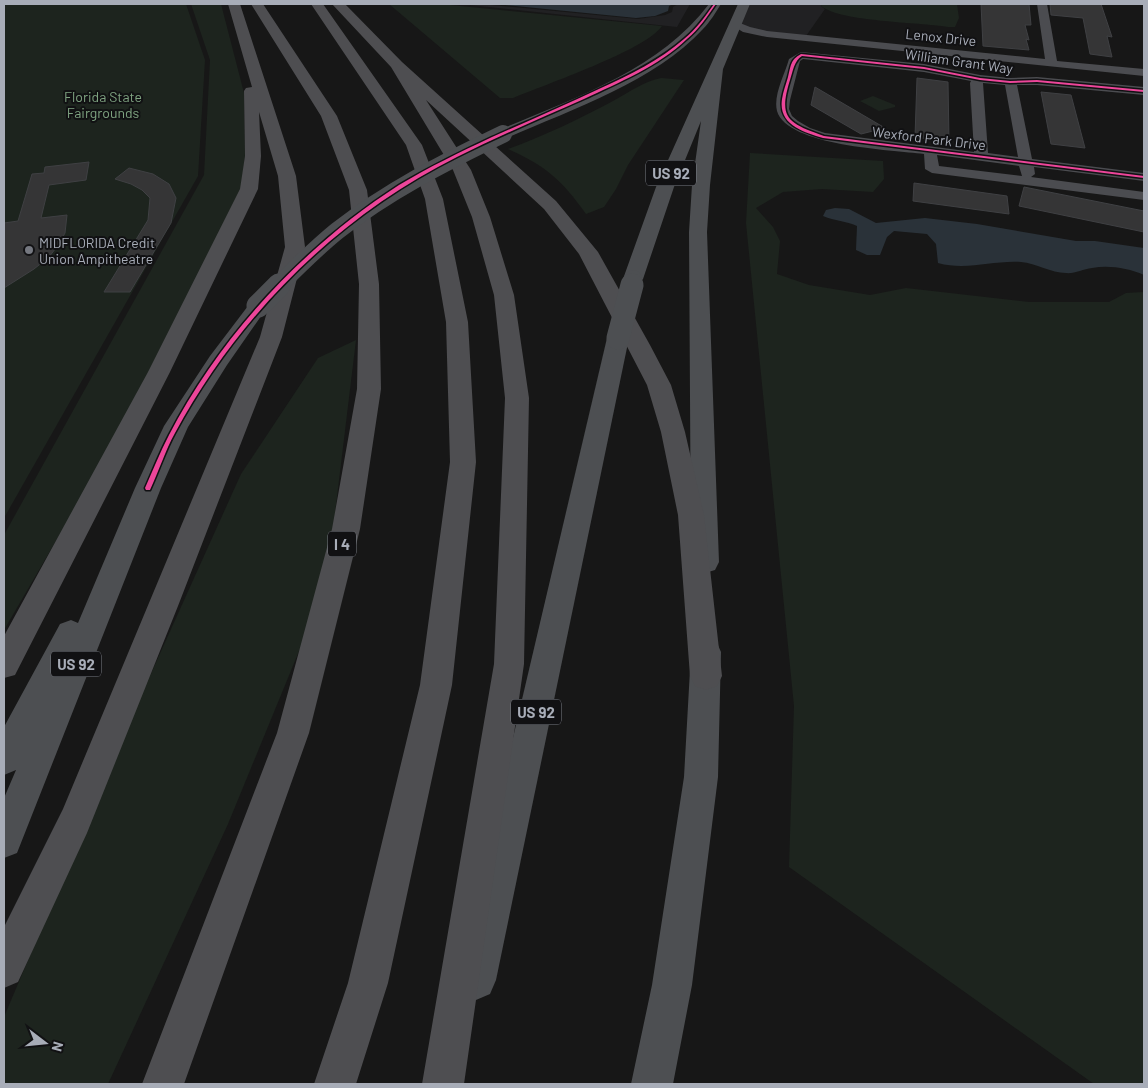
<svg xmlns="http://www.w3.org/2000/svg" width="1148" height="1088" font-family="Barlow,sans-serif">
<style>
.built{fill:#212123}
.green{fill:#1d241e}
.water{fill:#2a3239}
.building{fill:#353536;stroke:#3f4043}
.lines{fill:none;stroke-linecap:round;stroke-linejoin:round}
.street{fill:#4b4c50;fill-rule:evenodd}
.primary{fill:#4d4f52;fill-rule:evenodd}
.highway{fill:#4e4e51;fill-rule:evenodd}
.primary-bridge-far1{stroke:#4d4f52;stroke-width:18}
.primary-bridge{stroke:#4d4f52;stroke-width:23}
.cycleway-casing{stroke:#111113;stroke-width:3}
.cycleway{fill:#ed469a;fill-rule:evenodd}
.poi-dot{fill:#757880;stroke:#111113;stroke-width:2}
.labels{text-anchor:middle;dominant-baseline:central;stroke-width:4;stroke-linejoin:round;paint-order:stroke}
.far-street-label{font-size:14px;fill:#a8adb8;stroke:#111113}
.far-park-label{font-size:14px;fill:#7fa381;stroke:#111113}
.far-poi-label{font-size:14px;fill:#a8adb8;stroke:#111113;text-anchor:start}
.shield{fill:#111113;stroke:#7b7e86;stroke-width:1}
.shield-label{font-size:15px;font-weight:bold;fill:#a8adb8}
</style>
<rect width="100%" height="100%" fill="#171717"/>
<!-- built -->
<g class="built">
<path d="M461,4H481L638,19L665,15L672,12L673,7L678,4H690L677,27Z"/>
<path d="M749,4H822L821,6L825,9L806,36L754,30L741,24Z"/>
</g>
<!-- green -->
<g class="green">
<path d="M4,4H186L205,60L198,176L4,518Z"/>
<path d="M191,4H221L244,93L245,156L241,189L149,371L81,498L4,630V535L204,175L210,60Z"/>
<path d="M389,4H440L662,26C646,50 544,85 513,98H500Z"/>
<path d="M822,4H957L959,18L955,27H948C918,22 841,22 821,6Z"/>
<path d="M661,78L684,80L628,165L616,189L604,207L586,214C562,180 546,166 508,149C544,136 579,119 613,101C630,92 642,82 661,78Z"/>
<path d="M873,96L895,105V107L879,111L860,101Z"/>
<path d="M750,153L883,161L884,179L873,192L822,189L783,192L756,208L773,227L780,241L777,274L809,285L870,295L906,288L1029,302H1109L1126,293L1144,292V1084H1094L789,867L794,706L746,223Z"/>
<path d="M356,340L332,538L306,634L228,824L108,1084H4V1017L121,740L241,474L318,358Z"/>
</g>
<!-- water -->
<g class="water">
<path d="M496,4H673L669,6L668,11L655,16L636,18Z"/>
<path d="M835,208L849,209L876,223L925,218L977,224L1076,241H1095L1144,248V275C1128,268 1109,265 1092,268C1083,269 1074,274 1066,273C1051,273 1036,263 1021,262C993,260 967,271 938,263L936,244L927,234L894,231L887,237L880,255H867L856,250L857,226C846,221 835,221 823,216L826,210Z"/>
</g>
<!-- building -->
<g class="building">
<path d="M981,4H1029L1031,25H1025L1029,40L1026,39L1029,50L983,46Z"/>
<path d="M1050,4H1101L1112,37L1107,36L1112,57L1090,54L1083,18L1051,15Z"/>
<path d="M917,78L948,82L949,142L915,137Z"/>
<path d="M815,87L885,128L861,134L811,105Z"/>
<path d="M1041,92L1071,95L1085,148L1051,144Z"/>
<path d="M89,162L86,180L49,185L41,218L67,215L65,233L59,244L49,257L34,269L4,288V223L18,221L32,174L44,173L45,167Z"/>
<path d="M129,168L153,174L169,184L176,198L171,223L130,292H104L148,220L150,198L142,190L131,184L115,179Z"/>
<path d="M914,183L1007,196L1009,214L913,201Z"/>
<path d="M1024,187L1144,211V232L1019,206Z"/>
</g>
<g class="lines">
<!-- street -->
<g class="street">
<path d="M1037,4H1047L1057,61L1144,69V76L767,37L743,32L730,24L735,21L750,27L767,31L1045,59Z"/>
<path d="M801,52L924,64L980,75L1010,78L1037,77L1144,87V95L1037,85H1017L1032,159L1144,173V181L1034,167L1035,174L1031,177L1144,192V200L932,173L925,169L924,154C892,150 787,146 777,111C773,95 785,74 789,59ZM803,59L924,72L971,81L970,83L974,152L825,133L810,128L798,121L792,116L789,109L790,100L800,61ZM983,83L1005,85L1018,157L988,153ZM937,155L1019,166L1022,176L939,166Z"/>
</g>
<!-- primary -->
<g class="primary">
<path d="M709,4H721C716,12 710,22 703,29C655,81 573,109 509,137H497L495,134L497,131C571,99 659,71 709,4Z"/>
<path d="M738,4H750L723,69L710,185L707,232L719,562L715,570L705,573L695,570L691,562L689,232L692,185L701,121L674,187L643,279L640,283L633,285L626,283L623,279L656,187Z"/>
<path d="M258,300L265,302L268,306L227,365L188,427L161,488L17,853L4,858V798L16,770L4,775V727L60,624L71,620L78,623L135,488L164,426L210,356L251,302Z"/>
<path d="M618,331L626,333L629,338L496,980L490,994L476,1000L462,994L456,980L607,338L610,333Z"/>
<path d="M706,639L717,643L721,652L718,777L692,985L673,1084H631L652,985L684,777L691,652L695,643Z"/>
</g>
<!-- highway -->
<g class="highway">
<path d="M228,4H240L296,176L305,247L282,337L178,606L87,833L18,982L4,988V927L63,809L260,337L285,247L278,176L259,112L261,156L258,189L170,372L15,675L4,678V636L148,372L240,189L245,156L244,91L246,88L252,87Z"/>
<path d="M251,4H263L337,116L367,190L379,284L381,389L360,529L309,733L184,1084H142L277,733L332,529L357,389L359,284L349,190L321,116Z"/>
<path d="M311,4H323L422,145L443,199L468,322L476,462L452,685L388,983L356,1084H314L348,983L420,685L450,462L446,322L425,199L406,145Z"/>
<path d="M332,4H345L402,62L556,201L598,252L650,345L671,385L685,432L704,515L722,676L717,686L706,690L695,686L690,676L678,515L661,432L647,385L579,254L544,209L426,100L471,170L490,217L514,295L529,398L524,664L464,1084H422L494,664L505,398L494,295L472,217L453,170L391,67Z"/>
</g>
<!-- primary-bridge-far1 -->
<g class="primary-bridge-far1">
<path d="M278,286C297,267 316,248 337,231C388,191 445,162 503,134"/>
<path d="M631,286L633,279"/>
</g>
<!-- primary-bridge -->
<g class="primary-bridge">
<path d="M258,306L279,285"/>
<path d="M618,338L632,285"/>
</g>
<defs>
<g id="cycleway">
<path d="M714,4H716C707,17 699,29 687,39C659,66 618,83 584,99C541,118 499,136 457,157C337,217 239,315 175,433C165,451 159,471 150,490H146L145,488C153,470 160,452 169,435C221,335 304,246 399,185C429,167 460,152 492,137C528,121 565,105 601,88C630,75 660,60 684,39C696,29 705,17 714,4Z"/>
<path d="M801,54L924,67L980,78L1010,81L1037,80L1144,90V92L1037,82L1010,83L980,80L924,69L802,56C794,61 793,71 790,80C778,119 788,123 824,136L1144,176V178L823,138C804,132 778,125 782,99C783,92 786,84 788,77C791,66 790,60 801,54Z"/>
</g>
</defs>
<!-- cycleway casing -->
<use href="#cycleway" class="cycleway-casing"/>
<!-- cycleway -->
<use href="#cycleway" class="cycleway"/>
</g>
<!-- markers -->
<circle class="poi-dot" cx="29" cy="250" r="5"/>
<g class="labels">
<!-- far-street labels -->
<g class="far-street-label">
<text transform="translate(941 37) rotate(6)">Lenox Drive</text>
<text transform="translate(959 61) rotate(8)">William Grant Way</text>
<text transform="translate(929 138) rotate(7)">Wexford Park Drive</text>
</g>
<!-- far-park labels -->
<g class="far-park-label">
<text x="103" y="96">Florida State<tspan x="103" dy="16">Fairgrounds</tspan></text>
</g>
<!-- far-poi labels -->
<g class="far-poi-label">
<text x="39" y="242">MIDFLORIDA Credit<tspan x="39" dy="16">Union Ampitheatre</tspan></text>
</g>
<!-- shield labels -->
<g class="shield">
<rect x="646" y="160.5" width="50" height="25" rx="4"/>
<rect x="328" y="531.5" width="28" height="25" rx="4"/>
<rect x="51" y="651.5" width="50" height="25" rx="4"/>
<rect x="511" y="699.5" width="50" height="25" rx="4"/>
</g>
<g class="shield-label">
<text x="671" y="173">US 92</text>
<text x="342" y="544">I 4</text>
<text x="76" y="664">US 92</text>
<text x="536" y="712">US 92</text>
</g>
</g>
<!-- border -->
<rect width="1148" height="1088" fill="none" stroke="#a8adb8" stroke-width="10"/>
<!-- north arrow -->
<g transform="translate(45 1043) rotate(106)" stroke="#111113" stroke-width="4" paint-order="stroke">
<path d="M0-4L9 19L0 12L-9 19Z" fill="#a8adb8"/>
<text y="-8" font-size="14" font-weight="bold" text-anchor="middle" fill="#a8adb8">N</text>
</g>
</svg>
